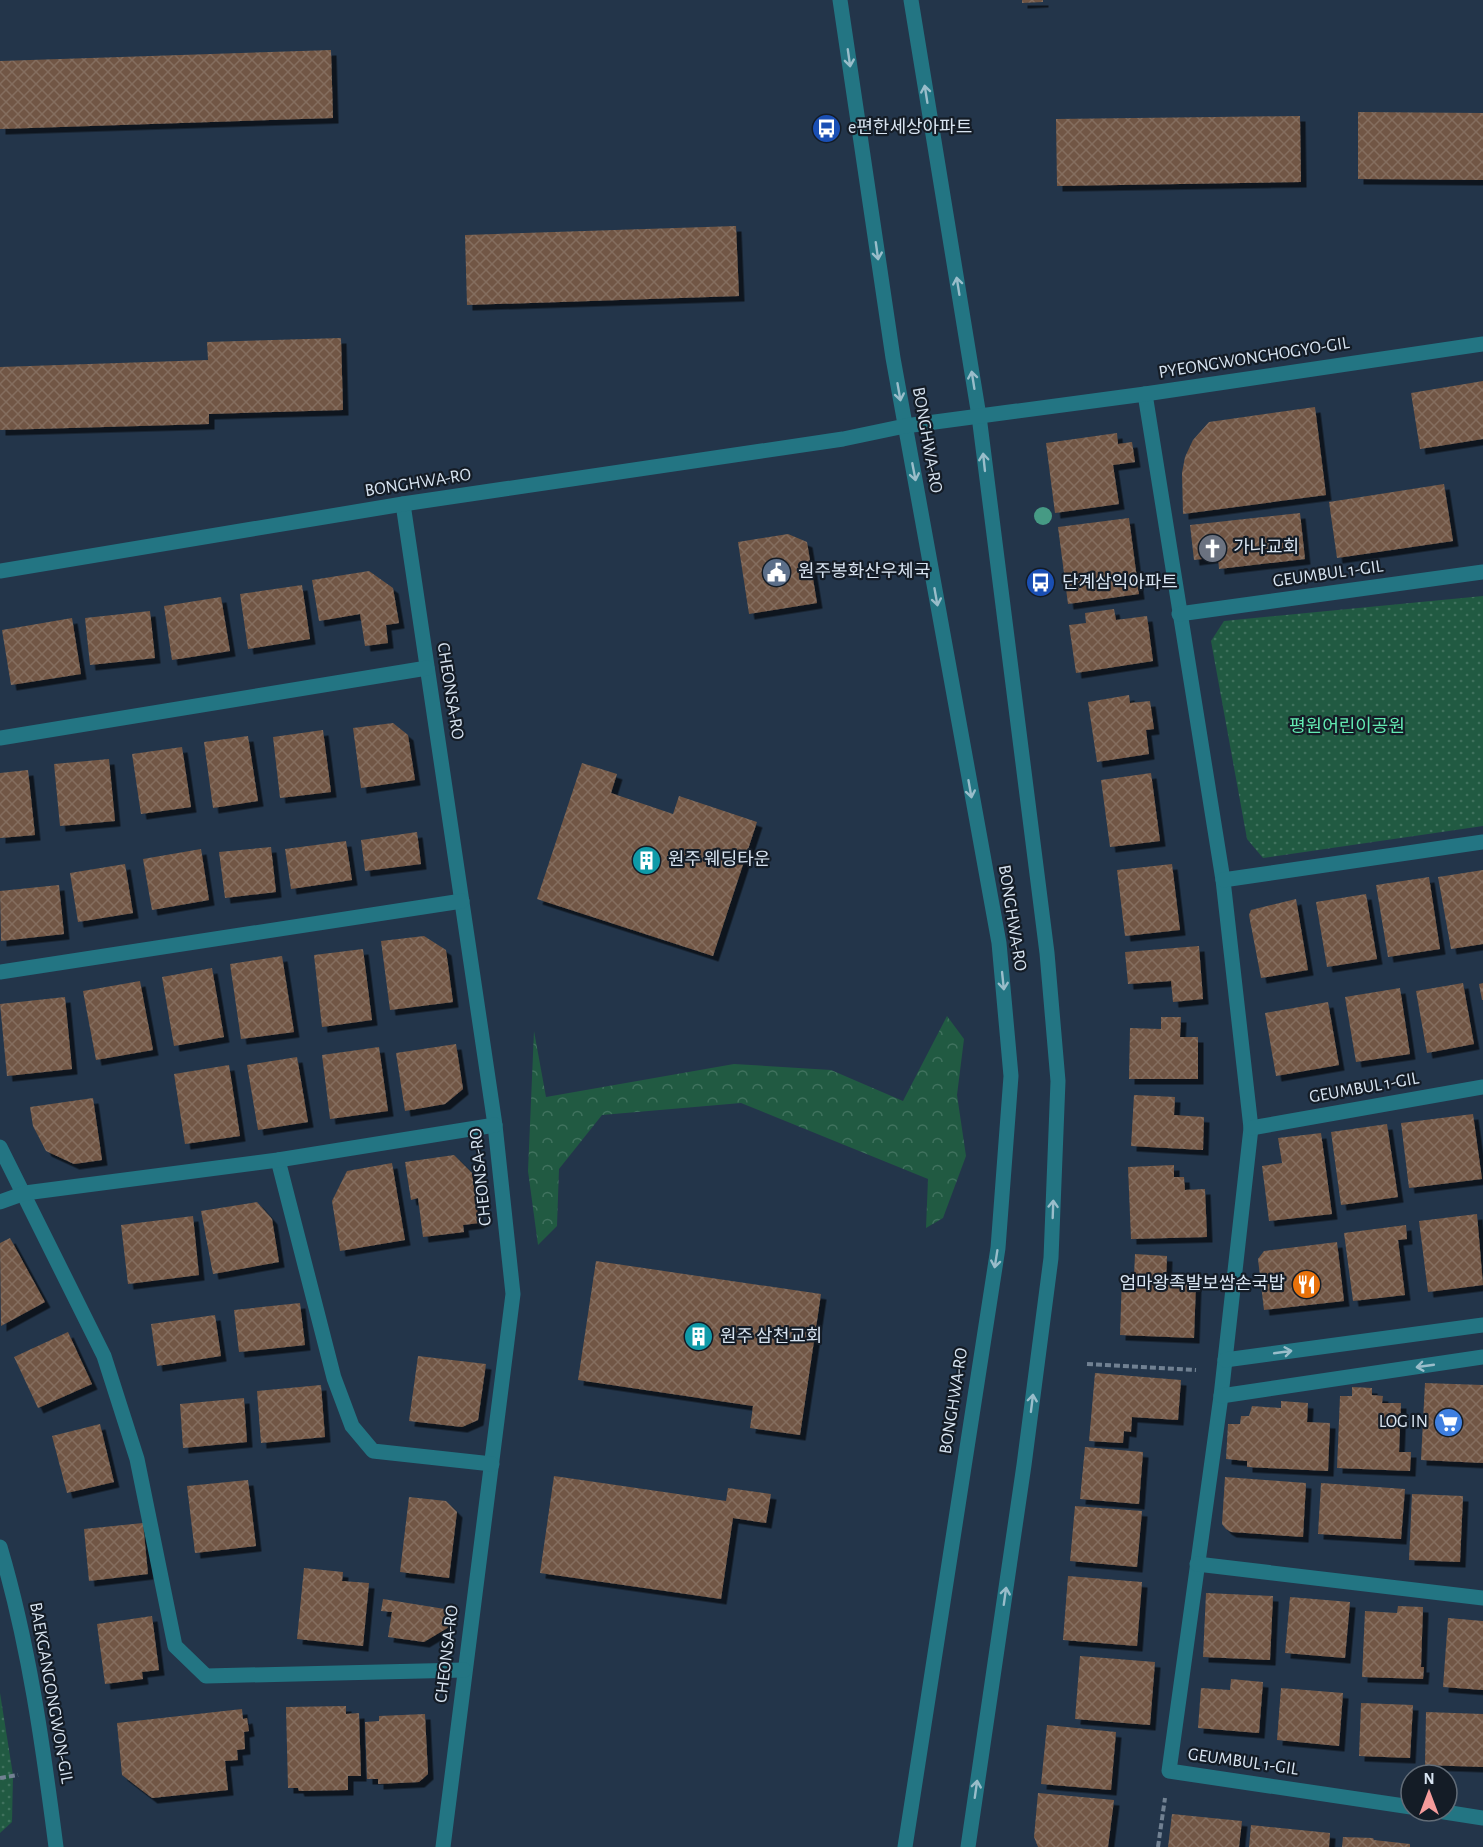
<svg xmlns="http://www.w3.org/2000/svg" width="1483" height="1847" font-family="'Alegreya Sans','Noto Sans KR',sans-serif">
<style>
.forest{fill:url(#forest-crowns)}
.park{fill:url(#park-dots)}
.building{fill:url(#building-cross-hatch);filter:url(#shadow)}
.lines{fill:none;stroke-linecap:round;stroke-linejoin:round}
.path{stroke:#718192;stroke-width:4;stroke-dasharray:6 3;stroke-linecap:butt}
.minor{stroke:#237583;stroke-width:15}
.tree{fill:#469a84}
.oneway{stroke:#99bdca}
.labels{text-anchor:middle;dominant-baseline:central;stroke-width:4.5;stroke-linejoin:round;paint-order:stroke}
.poi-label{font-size:18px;fill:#d8e4f1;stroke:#141c26;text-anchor:start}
.street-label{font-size:18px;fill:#d8e4f1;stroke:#141c26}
.park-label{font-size:18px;fill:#63ecb3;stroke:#141c26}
</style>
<defs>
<pattern id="forest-crowns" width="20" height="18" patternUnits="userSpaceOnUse" patternTransform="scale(1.5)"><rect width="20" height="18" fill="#215a42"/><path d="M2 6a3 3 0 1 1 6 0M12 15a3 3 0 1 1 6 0" fill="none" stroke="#40725e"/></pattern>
<pattern id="park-dots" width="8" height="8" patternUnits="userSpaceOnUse" patternTransform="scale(1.5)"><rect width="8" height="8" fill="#215a42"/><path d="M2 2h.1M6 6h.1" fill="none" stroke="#40725e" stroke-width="1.8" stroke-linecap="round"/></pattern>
<pattern id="building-cross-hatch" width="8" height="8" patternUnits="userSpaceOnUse" patternTransform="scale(1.5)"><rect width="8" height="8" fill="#715644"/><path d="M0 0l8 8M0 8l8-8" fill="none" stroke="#846e5f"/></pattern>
<filter id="shadow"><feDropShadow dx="5.5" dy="5.5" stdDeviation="0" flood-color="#0009"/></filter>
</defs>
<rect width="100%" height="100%" fill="#23354a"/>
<!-- forest -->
<path class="forest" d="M947,1016L964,1039L957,1095L966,1156L943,1218L926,1228L928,1179L741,1103L602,1115L559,1169L557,1226L538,1245L528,1171L534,1031L546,1097L734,1064L831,1070L903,1101Z"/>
<!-- park -->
<g class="park">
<path d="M1483,596V826L1263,858L1247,839L1211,641L1224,621Z"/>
<path d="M0,1693L13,1775L12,1822L0,1833Z"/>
</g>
<!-- building -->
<g class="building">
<path d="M1022,0H1043V2L1022,3Z"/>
<path d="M331,50L333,118L0,129V61Z"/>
<path d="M1358,112L1483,113V180L1358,179Z"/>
<path d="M1300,116L1301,182L1057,186L1056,119Z"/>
<path d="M736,226L739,296L467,305L465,235Z"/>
<path d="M341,338L343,410L209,414V424L0,430V367L208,360L207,342Z"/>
<path d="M1483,381V439L1420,449L1411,393Z"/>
<path d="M1315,407L1326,495L1183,514L1182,473L1185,457L1193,440L1209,422Z"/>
<path d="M1117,433L1118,444L1132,442L1135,462L1113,465L1119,504L1055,513L1046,443Z"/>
<path d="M1444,484L1453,541L1337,558L1329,502Z"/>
<path d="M1300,513L1305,559L1219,569L1218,557L1194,560L1190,525Z"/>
<path d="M1129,518L1139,594L1068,604L1058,527Z"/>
<path d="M788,534L807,542L817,603L749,614L738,542Z"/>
<path d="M369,571L393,588L399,623L386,625L388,643L365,646L360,614L319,621L312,580Z"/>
<path d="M302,585L310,639L248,649L240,594Z"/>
<path d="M221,597L230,651L172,660L164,606Z"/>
<path d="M1114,609L1116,620L1147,616L1153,661L1076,673L1069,625L1086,623L1085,613Z"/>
<path d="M150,611L155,658L90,665L85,618Z"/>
<path d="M72,618L81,674L11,685L2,630Z"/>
<path d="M1129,695L1130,703L1150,701L1154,729L1146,730L1149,754L1097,762L1088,702Z"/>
<path d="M393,723L408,735L415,780L361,788L353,728Z"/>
<path d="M323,730L331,792L280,798L273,737Z"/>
<path d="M248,736L258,801L213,808L204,742Z"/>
<path d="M182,747L191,807L141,814L132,754Z"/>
<path d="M109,759L115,821L60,826L54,764Z"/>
<path d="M582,763L617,774L611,793L673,814L679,796L757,822L713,956L537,899Z"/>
<path d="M28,770L35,835L0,838V773Z"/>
<path d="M1151,773L1160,841L1110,847L1101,780Z"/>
<path d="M417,832L421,864L365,871L361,840Z"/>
<path d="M346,841L352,880L291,889L285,849Z"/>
<path d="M271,847L276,892L225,898L219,852Z"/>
<path d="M201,849L209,900L152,910L143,859Z"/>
<path d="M125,864L133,913L78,922L70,873Z"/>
<path d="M1172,864L1180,930L1125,936L1117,870Z"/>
<path d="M1483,870V944L1451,949L1438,877Z"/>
<path d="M1429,877L1440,949L1388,957L1376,885Z"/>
<path d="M59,885L64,934L1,941L0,891Z"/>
<path d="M1366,894L1377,959L1327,967L1316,902Z"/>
<path d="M1296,899L1308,970L1261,978L1249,915L1251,910Z"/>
<path d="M424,936L446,950L453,1002L390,1010L381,941Z"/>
<path d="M1199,946L1203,999L1173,1002L1171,981L1128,984L1125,952Z"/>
<path d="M363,949L372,1020L322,1027L314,955Z"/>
<path d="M282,956L294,1032L241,1039L230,964Z"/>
<path d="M212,968L224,1037L174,1046L162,977Z"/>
<path d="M140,981L153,1050L96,1060L83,991Z"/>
<path d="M1463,983L1474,1044L1427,1053L1416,991Z"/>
<path d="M1483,983V1000H1482L1479,984Z"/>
<path d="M1400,988L1410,1054L1356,1062L1345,997Z"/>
<path d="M65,997L72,1069L7,1076L0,1004Z"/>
<path d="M1328,1002L1339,1065L1276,1076L1265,1013Z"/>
<path d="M1161,1017H1181L1180,1037H1198V1079H1129L1130,1028L1161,1029Z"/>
<path d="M456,1044L463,1089L445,1104L405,1111L396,1053Z"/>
<path d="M379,1047L388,1111L330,1119L322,1055Z"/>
<path d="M297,1057L308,1122L258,1130L247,1065Z"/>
<path d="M229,1065L240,1136L185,1144L174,1074Z"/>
<path d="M1134,1095L1175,1097L1174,1115L1204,1117L1203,1150L1131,1146Z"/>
<path d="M93,1098L102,1160L74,1164L46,1151L33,1126L30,1107Z"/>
<path d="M1473,1114L1482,1179L1409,1188L1401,1123Z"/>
<path d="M1387,1124L1398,1197L1341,1205L1331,1132Z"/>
<path d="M1321,1133L1332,1214L1269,1221L1262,1166L1282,1163L1278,1138Z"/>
<path d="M454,1155L472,1173L479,1223L463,1225L464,1232L423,1237L418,1198L411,1200L405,1162Z"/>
<path d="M392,1163L405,1240L340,1251L332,1201L347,1171Z"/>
<path d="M1174,1165V1177H1184L1185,1190L1205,1189L1207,1237L1131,1239L1128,1167Z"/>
<path d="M257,1202L272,1219L279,1262L213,1274L201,1211Z"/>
<path d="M1477,1214L1483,1285L1428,1292L1419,1221Z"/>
<path d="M193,1216L199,1275L128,1284L121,1225Z"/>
<path d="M1406,1225L1407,1239L1398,1240L1405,1295L1353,1301L1344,1233Z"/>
<path d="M10,1238L45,1302L1,1326L0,1243Z"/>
<path d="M1337,1242L1344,1301L1264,1310L1258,1259L1264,1251Z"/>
<path d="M1135,1254L1167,1256L1166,1281L1196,1282L1194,1338L1120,1335L1122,1276H1134Z"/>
<path d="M596,1261L821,1294L800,1435L750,1428L753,1406L578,1380Z"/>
<path d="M300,1303L305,1345L239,1352L234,1310Z"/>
<path d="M215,1315L221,1356L157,1366L151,1324Z"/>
<path d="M68,1332L92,1384L38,1408L14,1357Z"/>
<path d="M418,1356L486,1364L478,1420L462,1427L409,1421Z"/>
<path d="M1095,1373L1181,1380L1178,1420L1132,1417L1131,1432L1124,1431L1123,1443L1089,1441Z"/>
<path d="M1425,1383L1483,1385V1463L1421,1460Z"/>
<path d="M321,1385L325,1437L261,1443L257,1391Z"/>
<path d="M1352,1387L1372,1388V1395L1383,1396L1382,1403H1401L1399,1452H1411L1410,1471L1337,1468L1340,1396H1352Z"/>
<path d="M244,1398L247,1442L183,1448L180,1404Z"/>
<path d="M1281,1401L1308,1403L1307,1422L1330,1423L1328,1471L1247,1467V1461L1226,1459L1228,1424H1240L1241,1416H1249L1252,1406L1281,1408Z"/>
<path d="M100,1424L114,1482L67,1493L52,1436Z"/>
<path d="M1085,1447L1143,1452L1139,1504L1080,1499Z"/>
<path d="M554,1476L726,1501L728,1488L771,1494L766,1523L733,1518L721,1599L540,1573Z"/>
<path d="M1225,1477L1306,1483L1303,1537L1231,1532L1226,1529L1222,1524Z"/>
<path d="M248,1480L256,1546L195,1553L187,1486Z"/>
<path d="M1321,1483L1405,1489L1401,1539L1318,1534Z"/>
<path d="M1412,1494L1463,1496L1460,1562L1409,1560Z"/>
<path d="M409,1497L446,1501L457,1512L449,1578L400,1572Z"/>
<path d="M1075,1506L1142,1511L1137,1567L1070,1561Z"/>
<path d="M143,1523L148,1574L89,1581L84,1529Z"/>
<path d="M304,1568L343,1572L342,1581L369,1583L363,1646L297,1639Z"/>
<path d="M1068,1576L1142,1582L1137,1646L1063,1640Z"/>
<path d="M1206,1593L1273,1596L1270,1660L1203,1657Z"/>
<path d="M1290,1597L1350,1602L1345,1658L1285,1653Z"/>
<path d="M383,1599L451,1610L449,1627L424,1642L388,1637L392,1612L381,1611Z"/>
<path d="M1398,1606L1423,1607L1421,1667H1424L1423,1679L1362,1677L1365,1611L1397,1613Z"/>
<path d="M152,1616L159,1670L142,1672L143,1679L105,1684L97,1624Z"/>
<path d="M1448,1618L1483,1621V1690L1443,1687Z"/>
<path d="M1080,1656L1155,1662L1150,1725L1075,1719Z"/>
<path d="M1231,1679L1263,1682L1259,1733L1198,1728L1201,1688L1230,1690Z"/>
<path d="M1281,1688L1343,1693L1339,1746L1277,1740Z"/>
<path d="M1361,1703L1413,1705L1410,1758L1359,1756Z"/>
<path d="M346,1706V1714L359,1713L361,1776H348V1790L299,1791L298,1788H288L286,1707Z"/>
<path d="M242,1709L243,1719L247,1718L249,1731L244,1732L245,1749L237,1750L238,1760L225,1761L228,1790L152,1798L122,1775L117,1723Z"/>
<path d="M1426,1712L1483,1714V1767L1425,1765Z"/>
<path d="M425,1714L428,1774L419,1782L378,1784V1779H367L365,1722L379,1721V1716Z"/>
<path d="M1047,1725L1116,1732L1111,1790L1041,1784Z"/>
<path d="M1038,1793L1114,1800L1108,1847H1038L1034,1837Z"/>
<path d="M1172,1814L1242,1821L1239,1847H1168Z"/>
<path d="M1251,1825L1330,1833L1329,1847H1249Z"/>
<path d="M1343,1837L1373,1838L1374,1840L1410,1844V1847H1342Z"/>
</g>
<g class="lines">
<!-- path -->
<g class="path">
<path d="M1087,1364L1196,1370"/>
<path d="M0,1778L18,1775"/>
<path d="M1158,1847L1165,1798"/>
</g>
<!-- minor -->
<g class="minor">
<path d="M840,0L893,358L999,943L1011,1076L998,1248L905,1847"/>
<path d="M911,0L979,416L1047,953L1058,1081L1051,1258L1024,1465L968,1847"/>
<path d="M1145,394L1223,880L1251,1128L1221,1396L1169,1771L1411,1807"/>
<path d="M403,504L495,1125L513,1294L443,1847"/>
<path d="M0,571L403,504L843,439L905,426L1145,394L1483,344"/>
<path d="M1179,614L1483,572"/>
<path d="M0,738L427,668"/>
<path d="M1223,880L1483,842"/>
<path d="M0,972L462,901"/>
<path d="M1251,1128L1483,1087"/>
<path d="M0,1147L104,1356L137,1459L175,1646L206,1676L464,1670"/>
<path d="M278,1160L334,1378L352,1426L373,1451L492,1464"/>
<path d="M0,1202L25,1193L278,1160L495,1125"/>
<path d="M1225,1360L1483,1325"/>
<path d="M1221,1396L1483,1357"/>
<path d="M0,1547C29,1645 43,1746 56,1847"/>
<path d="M1197,1564L1483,1598"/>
<path d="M1438,1811L1483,1818"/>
</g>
</g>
<!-- trees -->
<circle class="tree" cx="1043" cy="516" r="9"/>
<!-- one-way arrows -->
<defs><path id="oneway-shaft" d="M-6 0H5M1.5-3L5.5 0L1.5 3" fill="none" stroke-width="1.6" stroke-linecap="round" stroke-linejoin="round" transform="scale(1.5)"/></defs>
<g class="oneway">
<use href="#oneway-shaft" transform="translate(849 58) rotate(82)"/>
<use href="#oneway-shaft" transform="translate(926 94) rotate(-99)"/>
<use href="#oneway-shaft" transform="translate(877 251) rotate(82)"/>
<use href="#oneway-shaft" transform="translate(958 286) rotate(-99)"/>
<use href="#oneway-shaft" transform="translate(973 380) rotate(-99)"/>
<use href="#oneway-shaft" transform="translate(899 392) rotate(80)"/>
<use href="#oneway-shaft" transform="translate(984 462) rotate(-96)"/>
<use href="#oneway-shaft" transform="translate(914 472) rotate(79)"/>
<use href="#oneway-shaft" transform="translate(936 597) rotate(80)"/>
<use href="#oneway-shaft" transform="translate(970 789) rotate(80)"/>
<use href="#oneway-shaft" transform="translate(1003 981) rotate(84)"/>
<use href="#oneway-shaft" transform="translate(1053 1209) rotate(-88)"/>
<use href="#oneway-shaft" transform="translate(996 1259) rotate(99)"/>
<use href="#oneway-shaft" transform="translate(1283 1352) rotate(-8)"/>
<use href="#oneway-shaft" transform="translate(1425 1366) rotate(172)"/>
<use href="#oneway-shaft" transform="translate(1032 1403) rotate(-83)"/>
<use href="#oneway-shaft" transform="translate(1005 1596) rotate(-82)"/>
<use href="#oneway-shaft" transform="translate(976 1789) rotate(-82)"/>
</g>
<!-- icons -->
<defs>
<symbol id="bus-disc" viewBox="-11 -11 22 22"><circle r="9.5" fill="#1a4fb4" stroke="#141c26"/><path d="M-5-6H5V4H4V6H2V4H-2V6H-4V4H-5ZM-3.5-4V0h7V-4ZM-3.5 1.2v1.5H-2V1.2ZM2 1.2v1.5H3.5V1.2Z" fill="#fff"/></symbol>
<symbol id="church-disc" viewBox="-11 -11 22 22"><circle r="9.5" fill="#6b7280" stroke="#141c26"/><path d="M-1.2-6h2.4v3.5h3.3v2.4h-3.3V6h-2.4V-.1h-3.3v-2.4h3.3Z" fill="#fff"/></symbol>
<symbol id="civic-disc" viewBox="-11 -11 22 22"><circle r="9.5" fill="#5c6f8a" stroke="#141c26"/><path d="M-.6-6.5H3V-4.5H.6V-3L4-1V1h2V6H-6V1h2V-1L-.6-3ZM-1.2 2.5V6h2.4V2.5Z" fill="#fff"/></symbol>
<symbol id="building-disc" viewBox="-11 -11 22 22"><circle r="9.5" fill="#0f9aa8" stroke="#141c26"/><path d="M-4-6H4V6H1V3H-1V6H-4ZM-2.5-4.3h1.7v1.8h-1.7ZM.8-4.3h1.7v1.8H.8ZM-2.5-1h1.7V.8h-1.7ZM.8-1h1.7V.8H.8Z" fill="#fff"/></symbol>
<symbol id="restaurant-disc" viewBox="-11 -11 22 22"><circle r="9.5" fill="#e8710a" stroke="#141c26"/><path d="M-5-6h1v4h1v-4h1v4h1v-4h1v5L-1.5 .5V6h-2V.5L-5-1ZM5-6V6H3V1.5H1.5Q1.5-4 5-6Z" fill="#fff"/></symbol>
<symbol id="supermarket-disc" viewBox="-11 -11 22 22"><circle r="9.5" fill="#3f7fe0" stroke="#141c26"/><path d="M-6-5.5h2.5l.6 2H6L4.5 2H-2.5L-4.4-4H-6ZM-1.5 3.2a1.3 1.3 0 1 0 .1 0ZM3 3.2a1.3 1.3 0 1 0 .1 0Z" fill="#fff"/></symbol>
</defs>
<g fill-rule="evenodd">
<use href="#bus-disc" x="810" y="112" width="33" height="33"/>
<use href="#church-disc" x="1196" y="532" width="33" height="33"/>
<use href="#civic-disc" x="760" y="556" width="33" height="33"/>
<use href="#bus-disc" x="1024" y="566" width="33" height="33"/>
<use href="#building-disc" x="630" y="844" width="33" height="33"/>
<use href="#restaurant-disc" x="1290" y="1268" width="33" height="33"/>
<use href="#building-disc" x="682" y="1320" width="33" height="33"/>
<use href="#supermarket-disc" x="1432" y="1406" width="33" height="33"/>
</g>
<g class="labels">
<!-- poi labels -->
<g class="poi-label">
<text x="848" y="128">e편한세상아파트</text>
<text x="1233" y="548">가나교회</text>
<text x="798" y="572">원주봉화산우체국</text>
<text x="1062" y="583">단계삼익아파트</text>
<text x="668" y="860">원주 웨딩타운</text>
<text x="1285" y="1284" text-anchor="end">엄마왕족발보쌈손국밥</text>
<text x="720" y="1337">원주 삼천교회</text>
<text x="1428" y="1422" text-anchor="end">LOG IN</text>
</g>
<!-- street labels -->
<g class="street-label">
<text transform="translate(1254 358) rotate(-9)">PYEONGWONCHOGYO-GIL</text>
<text transform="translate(927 440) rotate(80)">BONGHWA-RO</text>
<text transform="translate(418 483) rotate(-9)">BONGHWA-RO</text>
<text transform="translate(1328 574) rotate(-8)">GEUMBUL 1-GIL</text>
<text transform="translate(450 691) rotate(81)">CHEONSA-RO</text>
<text transform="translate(1012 918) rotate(81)">BONGHWA-RO</text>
<text transform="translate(1364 1088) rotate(-10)">GEUMBUL 1-GIL</text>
<text transform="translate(481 1177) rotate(-96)">CHEONSA-RO</text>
<text transform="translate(954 1401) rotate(-81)">BONGHWA-RO</text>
<text transform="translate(447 1654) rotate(-83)">CHEONSA-RO</text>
<text transform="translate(51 1693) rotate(80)">BAEKGANGONGWON-GIL</text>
<text transform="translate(1243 1762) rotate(8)">GEUMBUL 1-GIL</text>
</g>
<!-- park labels -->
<g class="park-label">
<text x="1347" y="727">평원어린이공원</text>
</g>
</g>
<!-- north arrow -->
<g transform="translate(1429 1793)"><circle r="28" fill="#141c26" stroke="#626c77" stroke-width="1.5"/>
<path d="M0-4.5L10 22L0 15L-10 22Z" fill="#f59b9b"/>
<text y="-9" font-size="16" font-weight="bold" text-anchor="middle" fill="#d8e4f1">N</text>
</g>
</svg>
